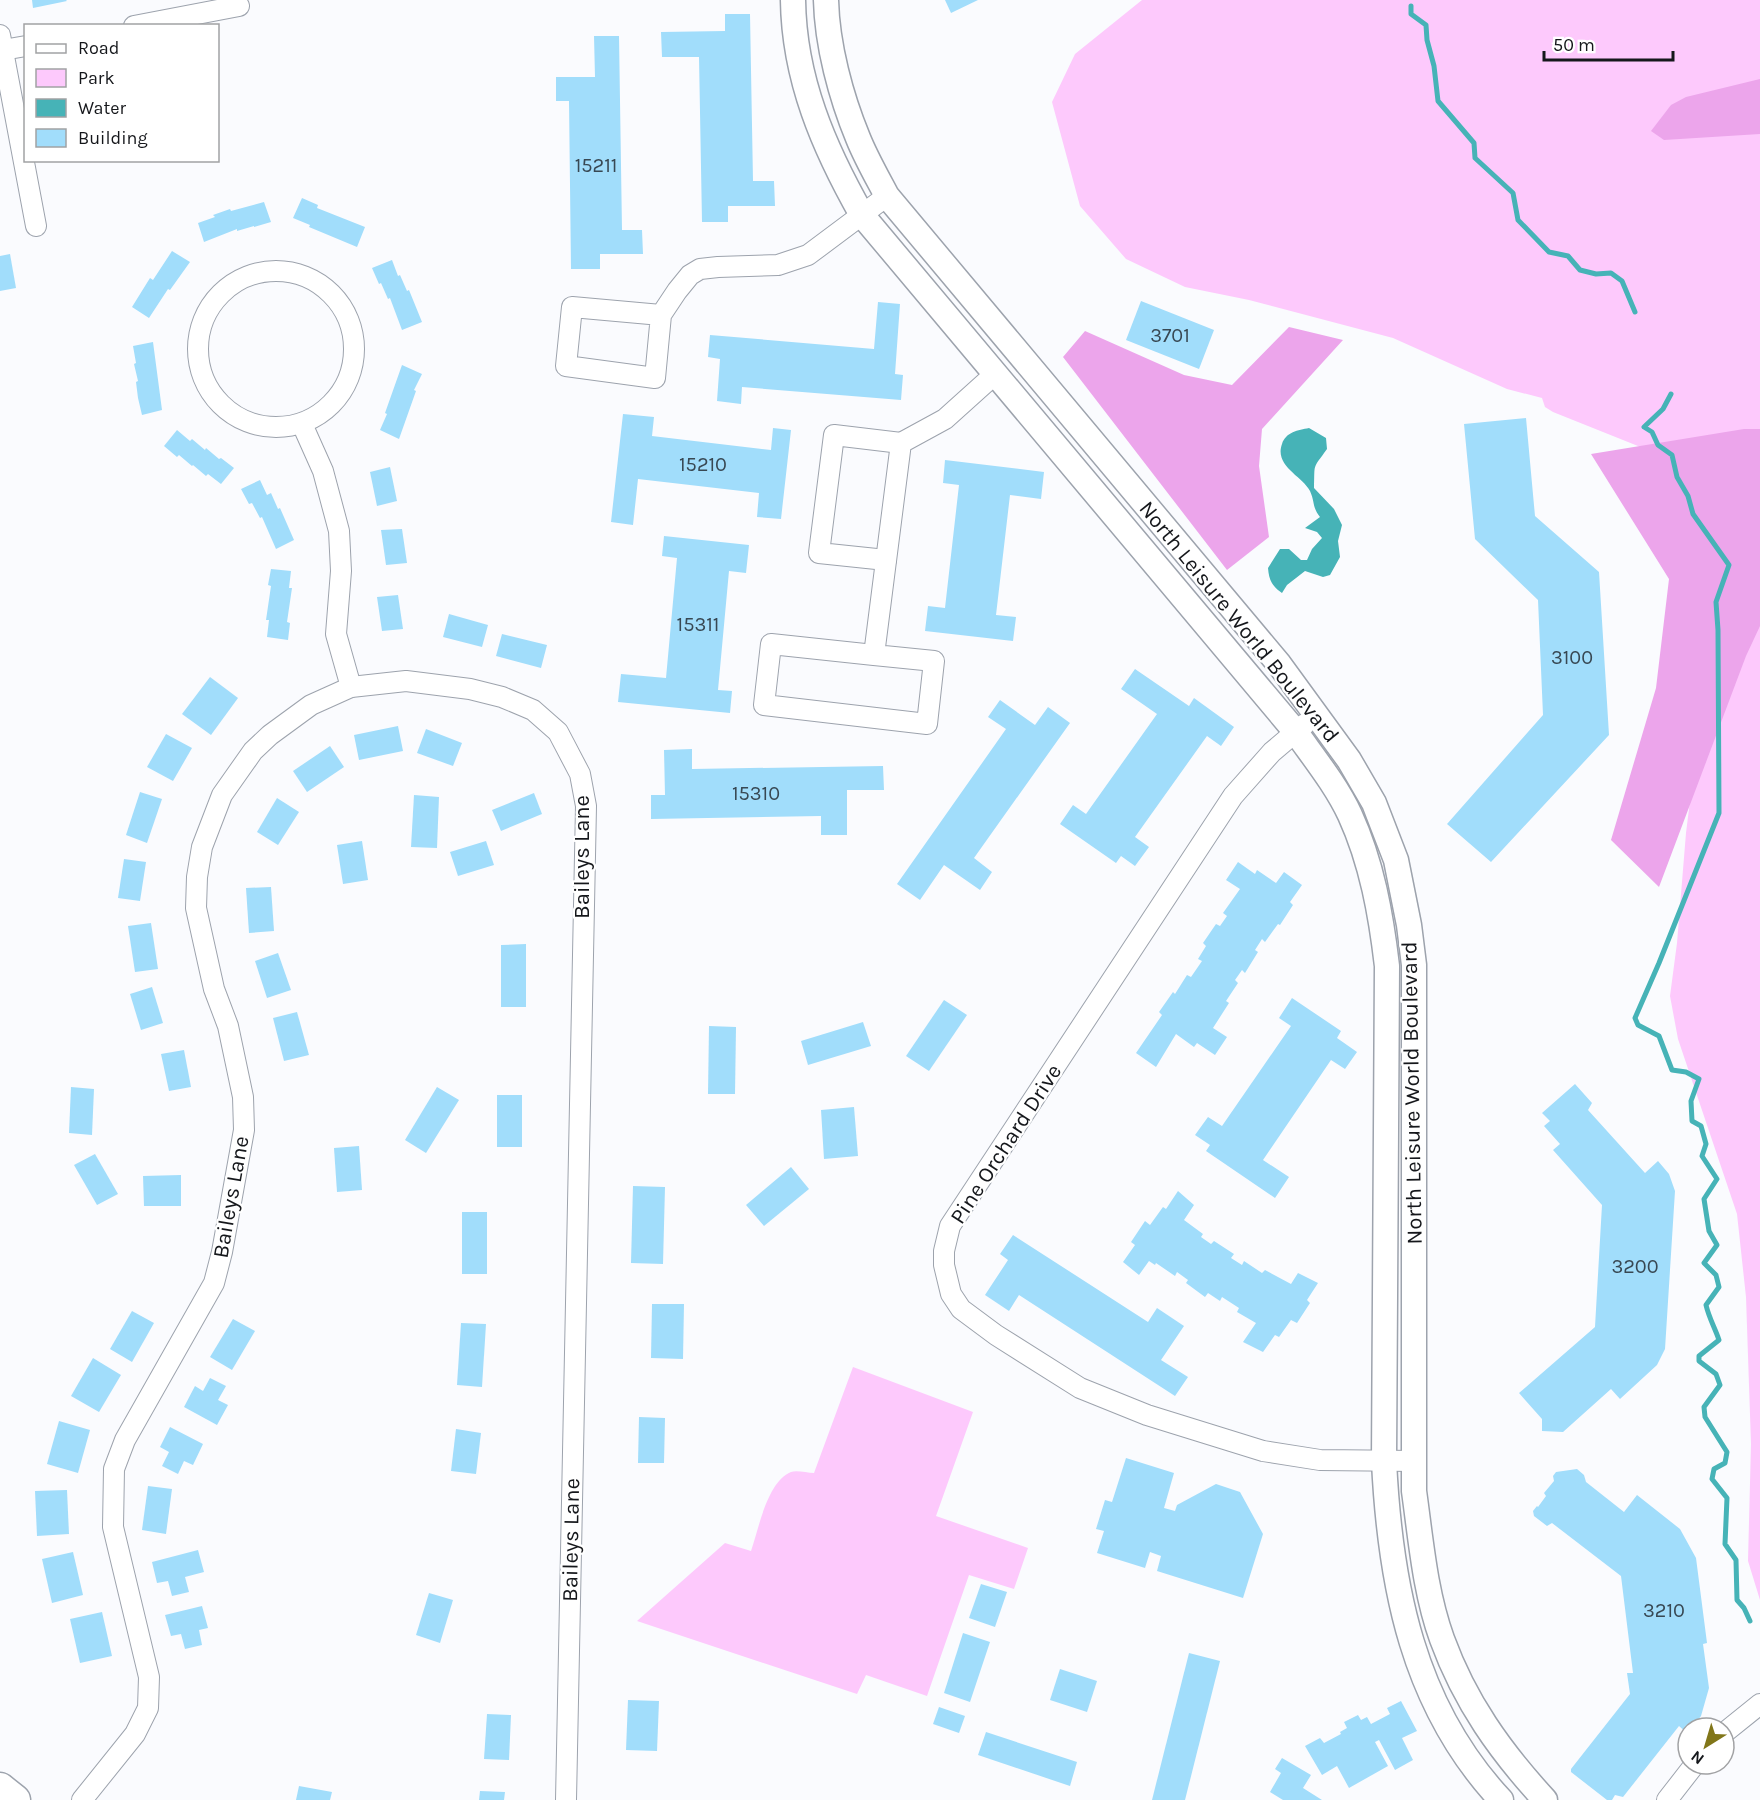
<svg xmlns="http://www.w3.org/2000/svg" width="1760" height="1800" font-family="Karla,sans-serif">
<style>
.green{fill:#fdc9fc}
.forest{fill:#eca5eb}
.water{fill:#46b3b7}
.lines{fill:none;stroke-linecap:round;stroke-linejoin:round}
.stream{stroke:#46b3b7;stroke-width:5}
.building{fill:#a1ddfb}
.minor-casing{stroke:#9da3ad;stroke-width:22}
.tertiary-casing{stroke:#9da3ad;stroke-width:27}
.primary-casing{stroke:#9da3ad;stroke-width:33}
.minor{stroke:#fff;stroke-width:20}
.tertiary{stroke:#fff;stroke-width:24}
.primary{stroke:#fff;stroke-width:30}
.labels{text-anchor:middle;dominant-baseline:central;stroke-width:4.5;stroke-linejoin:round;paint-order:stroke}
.number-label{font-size:20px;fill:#384853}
.street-label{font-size:22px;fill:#15171b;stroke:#fff}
</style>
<rect width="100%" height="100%" fill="#fafbfe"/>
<!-- green -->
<g class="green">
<path d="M1142,0H1760V1600L1748,1561L1751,1444L1746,1297L1737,1214L1678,1039L1670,996L1677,943L1686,833L1709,648L1663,456L1553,412L1545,407L1542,398L1507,389L1393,338L1249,300L1185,287L1126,259L1080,206L1052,102L1075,54Z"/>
<path d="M853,1367L973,1412L936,1516L1028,1548L1014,1589L969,1575L927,1696L866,1675L857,1694L637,1621L725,1543L751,1551C759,1528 767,1482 791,1472C797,1470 807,1473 814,1473Z"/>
</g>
<!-- forest -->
<g class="forest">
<path d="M1760,79V134L1664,140L1651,131L1671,105L1686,97Z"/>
<path d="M1289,327L1343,340L1262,429L1259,466L1269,537L1227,570L1063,357L1085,331L1184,375L1232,385Z"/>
<path d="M1744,429H1760V626L1746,656L1659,887L1611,840L1656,688L1669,579L1591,454Z"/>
</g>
<!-- water -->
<path class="water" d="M1309,428L1326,438L1327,449C1312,470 1315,462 1314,488L1334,509L1342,525L1338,541L1340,557L1330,575L1323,577L1305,571L1287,585L1282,593C1272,586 1269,580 1268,568L1280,549H1289L1301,560H1307L1312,549L1322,538L1317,532L1305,528L1320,517C1312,507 1315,502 1310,491C1302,476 1274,466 1282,444C1286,432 1298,430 1309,428Z"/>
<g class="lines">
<!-- stream -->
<g class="stream">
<path d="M1411,6V14L1426,25L1427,40L1434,66L1438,101L1474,143L1475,158L1513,193L1518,220L1549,252L1568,256L1580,270L1596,274L1611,273L1622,281L1635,312"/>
<path d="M1671,394L1663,409L1644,427L1652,432L1658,445L1672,455L1677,477L1688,496L1693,514L1729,565L1716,602L1718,630L1719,813L1659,963L1635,1018L1638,1025L1659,1036L1672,1070L1686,1072L1699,1079L1691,1101L1692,1121L1701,1126L1706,1144L1702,1156L1717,1179L1704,1199L1709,1231L1717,1245L1704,1263L1716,1275L1719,1287L1706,1305C1709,1318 1715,1328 1719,1340L1699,1356V1361L1716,1374L1720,1385L1704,1407L1705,1417L1727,1452L1725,1463L1714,1469L1712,1479L1727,1498L1725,1544L1736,1560L1737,1600L1744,1608L1750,1621"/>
</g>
</g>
<!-- building -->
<g class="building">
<path d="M32,0H66L67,1L33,8Z"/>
<path d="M945,0H978L951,13Z"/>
<path d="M725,14H750L753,181H774L775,206H728V222H702L699,57H662L661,32L725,31Z"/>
<path d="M594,36H619L622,230H642L643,254H600V269H571L569,101H556V77H595Z"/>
<path d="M302,198L318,205L317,208L365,227L357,247L309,227L310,225L293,218Z"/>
<path d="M264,202L271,222L254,227V226L237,231V229L204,242L198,223L215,217L213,215L230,209L231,211Z"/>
<path d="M172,251L190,262L170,290L168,289L149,318L132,307L150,278L153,280Z"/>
<path d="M10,254L16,288L0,291V256Z"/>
<path d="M392,260L398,276L400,275L407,291L409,290L422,322L402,330L390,298L388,299L381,283L379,284L372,268Z"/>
<path d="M1141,301L1214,330L1199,369L1126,340Z"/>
<path d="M878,302L900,304L895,374L903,375L901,400L742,387L741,404L717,401L720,359L708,357L710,335L874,349Z"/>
<path d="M153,342L162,410L142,415L138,398L136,382L138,381L134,364L136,363L133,346Z"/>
<path d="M402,365L422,374L414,390L416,391L399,439L380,430L387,414L385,413Z"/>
<path d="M623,414L654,417L652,436L771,450L773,428L791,430L781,519L757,517L759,493L638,479L633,525L611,522Z"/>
<path d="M1526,418L1535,516L1599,572L1609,735L1491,862L1447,824L1543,715L1538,600L1475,539L1464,424Z"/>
<path d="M177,430L190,441L192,439L205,450L206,448L219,459L221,458L234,468L221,484L208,474L206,476L193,465L192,466L179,455L177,457L164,446Z"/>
<path d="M945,460L1044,472L1041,499L1010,495L996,615L1016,617L1013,641L925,631L928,606L945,608L959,485L943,483Z"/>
<path d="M390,467L397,501L377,506L370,472Z"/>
<path d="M260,480L267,495L271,493L278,509L280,508L294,540L276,549L262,517L260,518L252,503L249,504L241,489Z"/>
<path d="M402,529L407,563L386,565L381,530Z"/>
<path d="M664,536L749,545L746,573L729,571L718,690L732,691L730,713L618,702L621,674L666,678L677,558L662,556Z"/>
<path d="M271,569L291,571L289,588H292L287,622L290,623L288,640L267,637L269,620H266L271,586L268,585Z"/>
<path d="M398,595L403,629L382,631L377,597Z"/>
<path d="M449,614L488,625L482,647L443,637Z"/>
<path d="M502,634L547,645L541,668L496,656Z"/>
<path d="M1135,669L1189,706L1194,698L1234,727L1221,746L1207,736L1135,837L1149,847L1135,866L1121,856L1116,863L1060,824L1073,805L1086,814L1157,714L1121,689Z"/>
<path d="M210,677L238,698L211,735L182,714Z"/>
<path d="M1000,700L1035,725L1048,707L1070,723L974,858L992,872L980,890L944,865L920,900L897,884L1006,729L988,717Z"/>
<path d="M398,726L403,751L359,760L354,735Z"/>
<path d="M426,729L462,743L453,766L417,753Z"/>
<path d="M166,734L192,748L173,781L147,767Z"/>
<path d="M330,746L344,767L307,792L293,771Z"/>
<path d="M692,749V769L883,766L884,790H847V835H821V816L651,819V795H665L664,750Z"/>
<path d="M140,792L162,799L147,843L126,835Z"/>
<path d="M534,793L542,814L501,831L492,810Z"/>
<path d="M414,795L439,797L437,848L411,847Z"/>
<path d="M277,798L299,812L278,845L257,832Z"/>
<path d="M362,841L368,880L343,884L337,845Z"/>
<path d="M486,841L494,865L458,876L450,852Z"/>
<path d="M124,859L146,862L140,901L118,898Z"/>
<path d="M1238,862L1255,874L1257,870L1276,883L1284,872L1302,885L1290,902L1293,905L1280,925L1278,924L1265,942L1262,939L1255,950L1258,952L1245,973L1242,970L1235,980L1238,983L1226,1001L1229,1003L1213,1028L1227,1037L1215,1055L1197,1043L1194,1047L1176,1034L1156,1067L1136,1053L1162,1015L1159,1012L1173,992L1175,994L1187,975L1191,977L1202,961L1198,959L1206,946L1203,943L1216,924L1220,926L1227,916L1223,913L1240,889L1226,880Z"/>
<path d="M271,887L274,931L249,933L246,888Z"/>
<path d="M151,923L158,969L135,972L128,926Z"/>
<path d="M526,944V1007H501V945Z"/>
<path d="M278,953L291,990L267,998L255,961Z"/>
<path d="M152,987L163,1023L141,1030L130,994Z"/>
<path d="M1292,998L1341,1031L1337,1038L1357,1052L1345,1069L1331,1060L1263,1160L1289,1177L1275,1198L1206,1151L1210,1145L1195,1135L1208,1117L1222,1126L1291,1026L1279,1018Z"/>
<path d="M944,1000L967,1015L929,1071L906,1056Z"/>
<path d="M297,1012L309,1055L284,1061L273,1018Z"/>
<path d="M863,1022L871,1046L808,1065L801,1041Z"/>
<path d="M709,1026L736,1027L735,1094H708Z"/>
<path d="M184,1050L191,1087L169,1091L161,1054Z"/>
<path d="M1575,1084L1592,1103L1588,1110L1645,1173L1658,1161L1669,1174L1675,1191L1665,1349L1657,1365L1620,1399L1611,1389L1563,1432L1542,1431V1419L1519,1393L1595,1327L1602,1205L1553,1150L1560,1144L1544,1126L1550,1121L1542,1113Z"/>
<path d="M71,1087L94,1089L92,1135L69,1133Z"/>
<path d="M437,1087L459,1100L426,1153L405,1140Z"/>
<rect x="497" y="1095" width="25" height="52"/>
<path d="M854,1107L858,1156L824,1159L821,1110Z"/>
<path d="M359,1146L362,1190L337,1192L334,1148Z"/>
<path d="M95,1154L118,1194L97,1205L74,1165Z"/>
<path d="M791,1167L809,1189L764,1226L746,1205Z"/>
<path d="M181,1175V1206H144L143,1176Z"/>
<path d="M633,1186L665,1187L663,1264L631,1263Z"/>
<path d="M1178,1191L1194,1205L1184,1220L1203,1234L1201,1237L1211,1244L1214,1241L1234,1254L1231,1258L1242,1265L1244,1261L1262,1273L1265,1270L1291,1284L1298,1273L1318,1283L1307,1300L1310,1303L1297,1323L1291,1320L1279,1337L1275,1335L1263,1352L1243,1342L1256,1323L1237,1312L1239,1308L1222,1297L1220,1301L1208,1293L1205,1297L1186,1283L1188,1280L1177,1272L1175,1276L1156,1263L1155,1265L1149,1261L1139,1275L1123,1262L1135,1245L1131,1242L1145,1221L1150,1225L1163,1207L1166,1209Z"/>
<rect x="462" y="1212" width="25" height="62"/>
<path d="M1013,1235L1148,1322L1157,1308L1184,1326L1161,1360L1188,1377L1175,1396L1019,1295L1009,1311L985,1295L1008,1260L1000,1254Z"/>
<path d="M652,1304H684L683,1359L651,1358Z"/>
<path d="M132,1311L154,1323L132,1362L110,1349Z"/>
<path d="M233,1319L255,1331L232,1370L210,1357Z"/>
<path d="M461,1323L486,1324L482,1387L457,1385Z"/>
<path d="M93,1358L121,1375L99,1412L71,1396Z"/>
<path d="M210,1378L226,1386L218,1400L228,1405L217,1425L184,1407L195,1386L203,1391Z"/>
<path d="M639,1417L665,1418L664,1463H638Z"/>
<path d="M59,1421L90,1430L78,1473L47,1464Z"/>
<path d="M170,1427L203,1444L193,1465L184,1461L178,1474L162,1466L169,1452L160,1447Z"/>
<path d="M456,1429L481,1433L476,1474L451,1471Z"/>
<path d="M1126,1458L1174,1473L1164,1508L1175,1511L1177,1505L1216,1484L1240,1492L1263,1534L1243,1598L1157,1571L1161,1556L1150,1552L1145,1568L1097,1553L1104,1531L1096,1529L1105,1500L1112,1502Z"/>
<path d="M1577,1469L1584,1475L1586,1482L1624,1512L1637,1495L1680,1529L1696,1558L1707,1643L1703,1644L1709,1688L1701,1716L1692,1728H1688V1734L1679,1726L1623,1797L1615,1795L1612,1800H1607L1571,1772V1769L1630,1694L1627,1673H1633L1621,1576L1552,1523L1547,1526L1534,1516L1533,1511L1537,1506L1538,1507L1546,1496L1544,1493L1554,1481L1553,1476L1556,1472Z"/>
<path d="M148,1486L172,1489L166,1534L142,1530Z"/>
<path d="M67,1490L69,1534L37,1536L35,1491Z"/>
<path d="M198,1550L204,1572L185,1577L189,1592L172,1596L168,1581L157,1583L152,1562Z"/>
<path d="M73,1552L83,1595L52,1603L42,1559Z"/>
<path d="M981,1584L1007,1592L995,1627L969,1618Z"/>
<path d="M429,1593L453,1600L440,1643L416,1635Z"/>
<path d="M202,1606L208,1628L199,1630L202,1645L185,1649L181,1634L171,1636L165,1615Z"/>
<path d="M102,1612L112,1656L80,1663L70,1619Z"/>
<path d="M963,1633L990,1642L970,1702L944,1693Z"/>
<path d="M1189,1653L1220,1661L1185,1800H1152Z"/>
<path d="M1060,1669L1097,1681L1087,1712L1050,1700Z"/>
<path d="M628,1700L659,1701L657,1751L626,1750Z"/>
<path d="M1401,1701L1417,1731L1402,1738L1413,1760L1395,1770L1379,1740L1375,1742L1388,1766L1349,1788L1337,1766L1322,1775L1305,1746L1320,1738L1324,1743L1341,1734L1340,1732L1347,1728L1344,1722L1358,1715L1361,1720L1367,1717L1371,1724L1390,1714L1387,1708Z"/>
<path d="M939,1707L965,1716L959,1733L933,1724Z"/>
<path d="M487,1714L511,1715L509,1760L484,1759Z"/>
<path d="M986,1732L1077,1762L1070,1786L978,1755Z"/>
<path d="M1282,1758L1311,1775L1303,1788L1322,1800H1283L1270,1792L1281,1773L1275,1769Z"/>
<path d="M299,1786L332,1792L330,1800H296Z"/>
<path d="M480,1791L505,1792L504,1800H479Z"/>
</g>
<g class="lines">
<defs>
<g id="minor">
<path d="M134,26L239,6"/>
<path d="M0,35L36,226"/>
<path d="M3,50L26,46"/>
<circle cx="276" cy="349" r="78"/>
<path d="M661,315L572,307L566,366L655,378L661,315L677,291L690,275L700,269L718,267L778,265L808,255L887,196"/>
<path d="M302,424L323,471L339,531L341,571L336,634L351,687"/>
<path d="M886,560L819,553L834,435L901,443"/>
<path d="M874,655L934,661L927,724L764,705L771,644L874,655L901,443L945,419L995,374"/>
<path d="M1305,724L1272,752L1233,796L950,1226L944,1251V1265L951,1294L961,1309L996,1335L1080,1388L1147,1415L1263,1451L1320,1460L1415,1461"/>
<path d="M1724,1733L1760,1704"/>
<path d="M82,1800L135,1734L148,1708L149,1677L113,1527L114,1469L125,1440L214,1283L222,1252L244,1130L243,1097L228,1026L214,989L196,908L197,877L202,847L222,795L253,751L270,735L311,705L351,687L406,681L470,689L502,697L533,710L558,732L580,774L586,806L566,1800"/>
<path d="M1667,1800L1695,1764"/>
</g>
<g id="tertiary">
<path d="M793,0C794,79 824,148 862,215L1295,731C1314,758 1336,785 1350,815C1372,863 1381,915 1387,966L1384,1461C1390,1586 1413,1706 1501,1800"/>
<path d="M826,0C827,45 841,97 858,138C866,158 877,177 887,196L1279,664L1349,760L1374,803L1396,860L1409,925L1414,965V1491C1421,1541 1425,1592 1442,1639C1465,1702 1500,1751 1545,1800"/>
</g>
<path id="primary" d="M0,1788L15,1800"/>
</defs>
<!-- minor casing -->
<use href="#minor" class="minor-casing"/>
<!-- tertiary casing -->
<use href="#tertiary" class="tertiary-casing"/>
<!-- primary casing -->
<use href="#primary" class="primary-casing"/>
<!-- minor -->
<use href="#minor" class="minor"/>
<!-- tertiary -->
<use href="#tertiary" class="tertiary"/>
<!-- primary -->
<use href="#primary" class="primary"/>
</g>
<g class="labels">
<!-- number labels -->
<g class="number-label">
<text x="596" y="165">15211</text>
<text x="1170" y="335">3701</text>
<text x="703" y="464">15210</text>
<text x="698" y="624">15311</text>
<text x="1572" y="657">3100</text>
<text x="756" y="793">15310</text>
<text x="1635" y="1266">3200</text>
<text x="1664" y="1610">3210</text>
</g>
<!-- street labels -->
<g class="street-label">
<text transform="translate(1239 622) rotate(51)">North Leisure World Boulevard</text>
<text transform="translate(582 857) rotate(-90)">Baileys Lane</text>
<text transform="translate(1412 1093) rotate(-91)">North Leisure World Boulevard</text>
<text transform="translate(1006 1144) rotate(-57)">Pine Orchard Drive</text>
<text transform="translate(231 1197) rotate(-80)">Baileys Lane</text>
<text transform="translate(571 1540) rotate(-89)">Baileys Lane</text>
</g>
</g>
<!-- legend -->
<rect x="24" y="24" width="195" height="138" fill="#ffffff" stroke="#a1a2a4" stroke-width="1.5"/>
<rect x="36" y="44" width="30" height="9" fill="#ffffff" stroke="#a1a2a4" stroke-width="1.5"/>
<text x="78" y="54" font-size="18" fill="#15171b">Road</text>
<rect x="36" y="69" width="30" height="18" fill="#fdc9fc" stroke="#a1a2a4" stroke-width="1.5"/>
<text x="78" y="84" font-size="18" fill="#15171b">Park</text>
<rect x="36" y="99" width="30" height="18" fill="#46b3b7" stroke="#a1a2a4" stroke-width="1.5"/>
<text x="78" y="114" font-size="18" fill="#15171b">Water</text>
<rect x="36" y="129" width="30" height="18" fill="#a1ddfb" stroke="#a1a2a4" stroke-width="1.5"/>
<text x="78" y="144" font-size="18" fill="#15171b">Building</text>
<!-- north arrow -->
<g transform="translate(1706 1746) rotate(217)"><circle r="28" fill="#ffffff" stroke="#a1a2a4" stroke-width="1.5"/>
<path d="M0-4.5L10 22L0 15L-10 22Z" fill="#817619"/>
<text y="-9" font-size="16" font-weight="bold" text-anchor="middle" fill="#15171b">N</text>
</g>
<!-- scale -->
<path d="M1544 51v9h129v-9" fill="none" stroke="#15171b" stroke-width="3"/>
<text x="1553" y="51" font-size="18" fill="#15171b" stroke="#ffffff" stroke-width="4.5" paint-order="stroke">50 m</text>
</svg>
